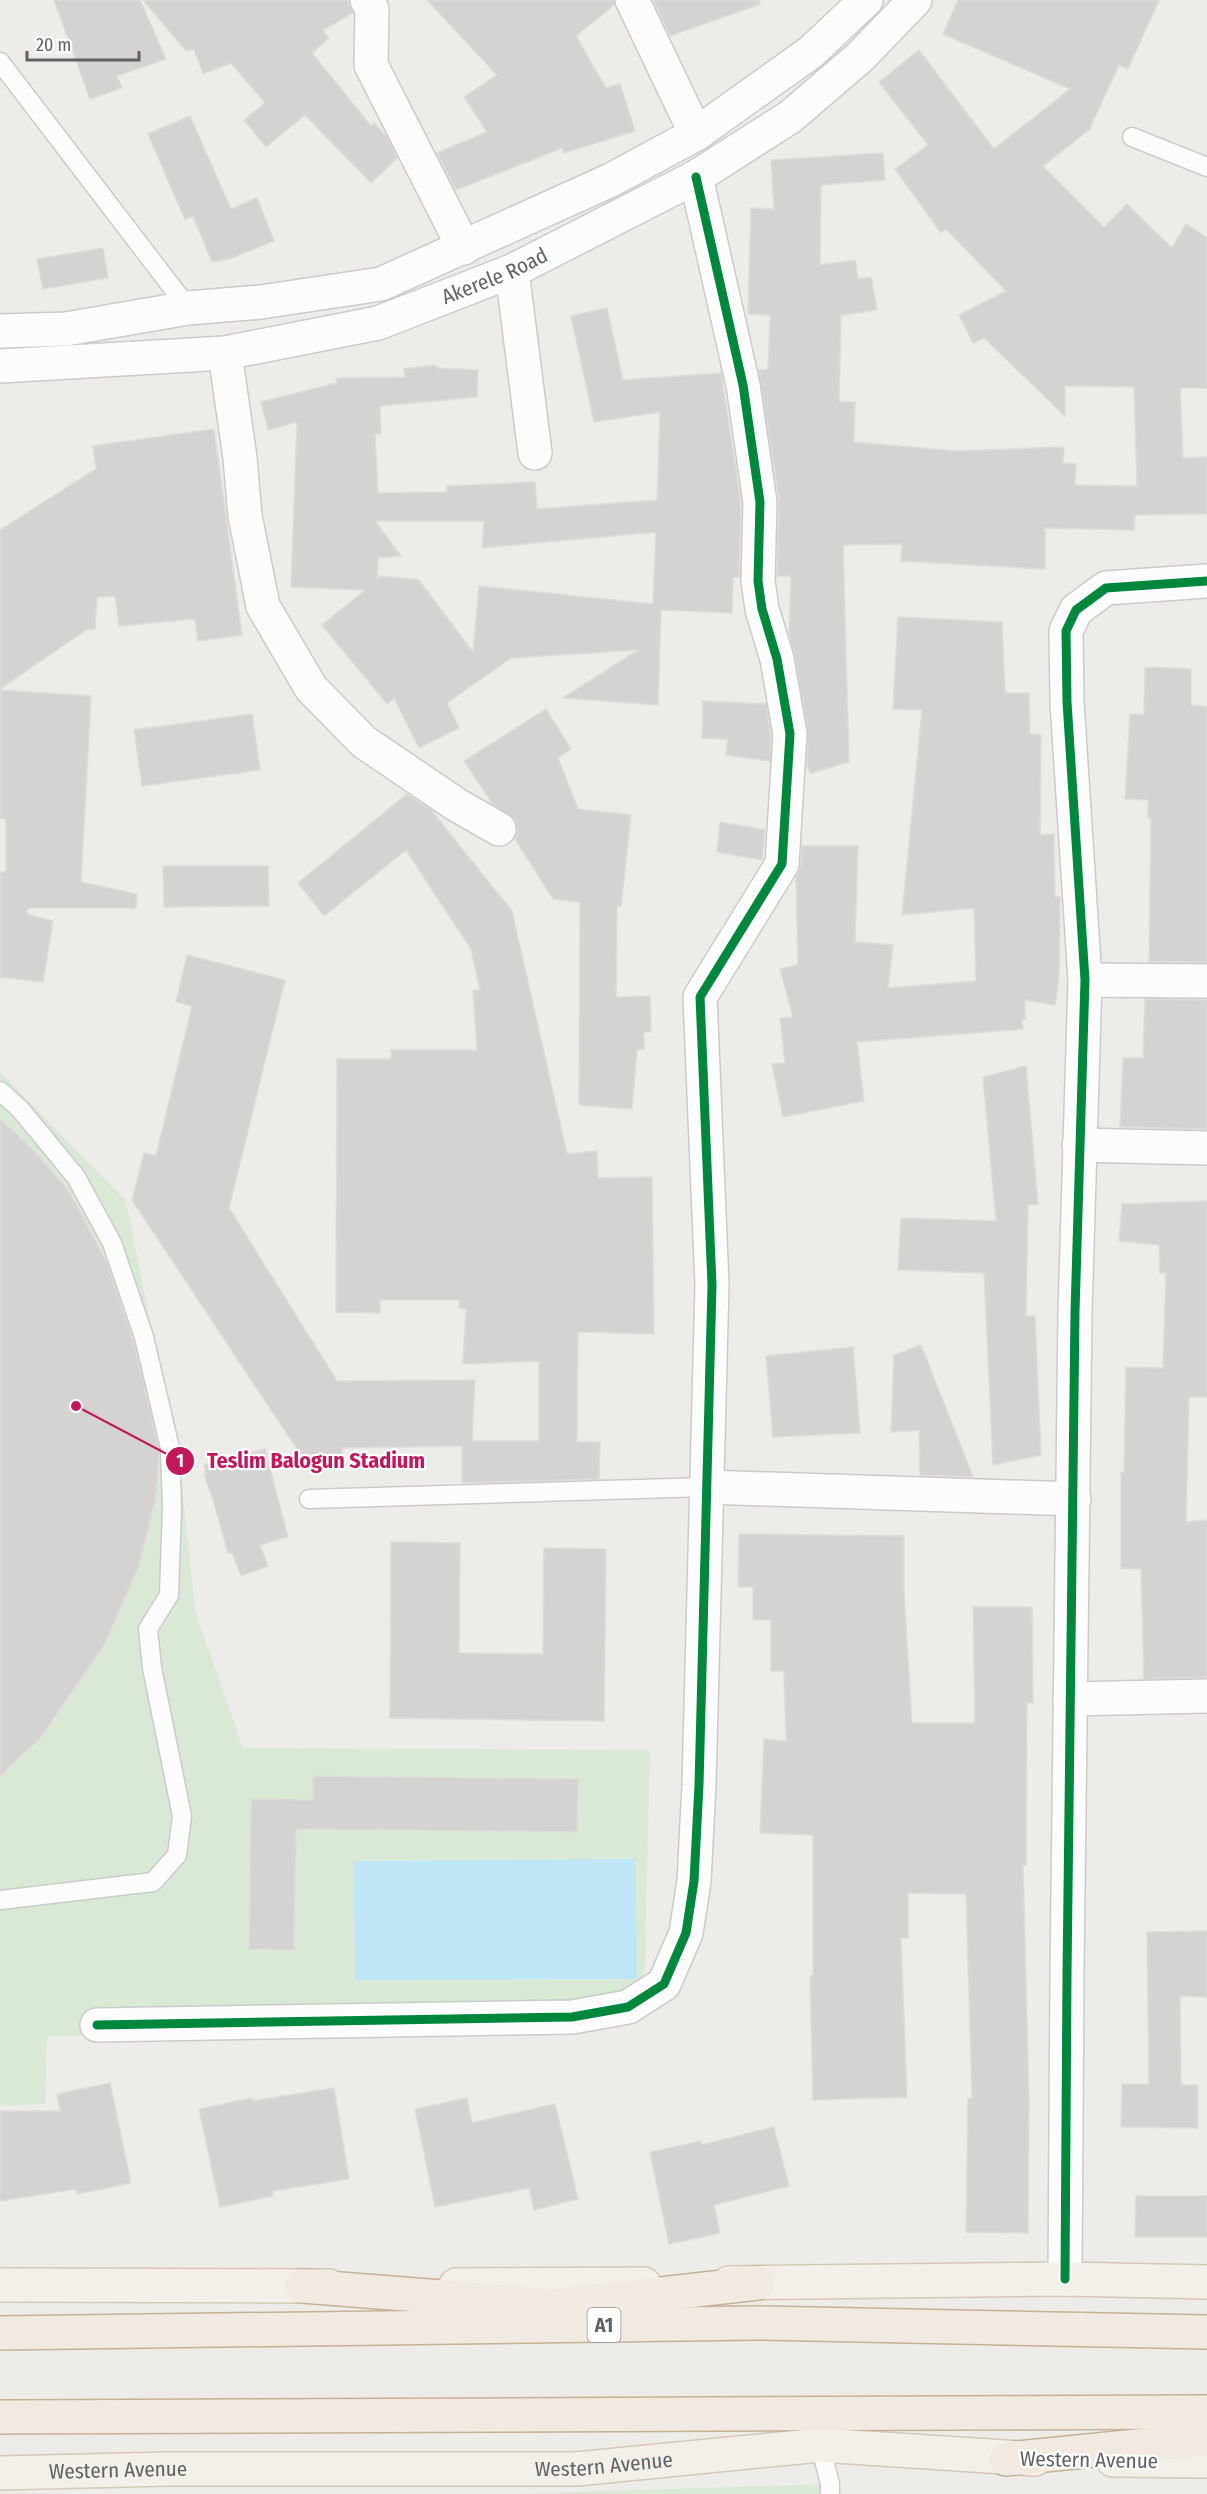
<svg xmlns="http://www.w3.org/2000/svg" width="1207" height="2494" font-family="'Fira Sans Condensed',sans-serif">
<style>
.green{fill:#d9e9d5}
.water{fill:#bee6f7}
.building{fill:#d5d3d2;stroke:#dedbd8;stroke-width:1.5;fill-rule:evenodd}
.lines{fill:none;stroke-linecap:round;stroke-linejoin:round}
.service-casing{stroke:#cacbcb;stroke-width:21}
.minor-casing{stroke:#cacbcb;stroke-width:36}
.tertiary-casing{stroke:#cacbcb;stroke-width:36}
.primary-casing{stroke:#d5c9b8;stroke-width:36}
.motorway-casing{stroke:#c5b196;stroke-width:36}
.service{stroke:#fcfcfc;stroke-width:18}
.minor{stroke:#fcfcfc;stroke-width:33}
.tertiary{stroke:#fcfcfc;stroke-width:33}
.primary{stroke:#f3f0e9;stroke-width:33}
.motorway{stroke:#f0eae2;stroke-width:33}
.cycleway-casing{stroke:#fff;stroke-width:13}
.cycleway{stroke:#00873e;stroke-width:9}
.labels{text-anchor:middle;dominant-baseline:central;stroke-width:4.5;stroke-linejoin:round;paint-order:stroke}
.shield{fill:#fff;stroke:#8e9294;stroke-width:1.5}
.shield-label{font-size:20px;font-weight:bold;fill:#5e6366}
.street-label{font-size:21px;fill:#5e6366;stroke:#fff}
.leader{fill:none;stroke:#c2185b;stroke-width:2}
.callout-dot{fill:#c2185b;stroke:#fff;stroke-width:2}
.mark-label{font-size:18px;text-anchor:middle;font-weight:bold;fill:#fff}
.callout-label{font-size:22px;text-anchor:middle;font-weight:bold;fill:#c2185b;stroke:#fff;stroke-width:4.5;stroke-linejoin:round;paint-order:stroke}
</style>
<rect width="100%" height="100%" fill="#eeece9"/>
<!-- green -->
<g class="green">
<path d="M0,1072L126,1201L181,1476L195,1611L243,1748L650,1750L644,1996L615,2022L594,2032L47,2036L45,2104L0,2106Z"/>
<path d="M830,2484L840,2494H510Z"/>
</g>
<!-- water -->
<path class="water" d="M635,1859L637,1979L355,1980L354,1861Z"/>
<!-- building -->
<g class="building">
<path d="M54,0H140L166,59L117,76L122,88L90,99Z"/>
<path d="M143,0H348L353,13L323,30L329,38L312,53L371,126L374,123L387,137L397,158L371,183L305,115L266,147L244,120L265,103L231,63L203,74L194,49L186,51Z"/>
<path d="M427,0H614V5L576,36L606,88L620,84L635,131L564,153L562,148L456,190L437,153L487,132L464,97L497,75Z"/>
<path d="M653,0H759L760,4L670,36Z"/>
<path d="M958,0H1159L1128,69L1119,65L1089,130L1043,166L1104,227L1127,204L1172,248L1186,224L1207,238V388H1180L1183,458L1207,457V514L1135,515L1134,530L1045,528V569L901,561L902,544L843,545L849,762L811,773L807,766L808,731L795,656L789,633L791,576H777L779,499L759,370L768,369L770,315L748,314L751,208L774,209L771,160L883,153L885,180L821,185L820,265L855,260L858,279L871,277L877,310L841,315L839,402H855L854,442L956,451L1064,447L1063,463L1076,464L1075,485L1137,486L1134,387L1065,386V416L984,338L973,343L959,315L1006,291L946,229L941,233L895,169L928,145L879,82L919,50L994,149L1070,89L943,34Z"/>
<path d="M190,116L231,209L257,198L274,241L229,259L212,262L193,216L185,220L148,134Z"/>
<path d="M103,248L108,278L43,289L37,259Z"/>
<path d="M607,308L623,380L721,373L741,503L739,577H733L732,613L661,610L658,705L563,698L638,650L511,658L447,703L459,728L419,748L394,698L387,704L322,625L365,590L291,587L297,422L268,430L261,402L337,383L336,378L405,377L404,369L436,365V368L478,370L477,397L380,406L381,434H375L378,493L447,492V486L535,482L537,509L657,500L660,412L594,422L571,316ZM375,521H484L482,548L656,532L653,604L479,586L473,652L419,580L381,576L377,579L378,558L401,556Z"/>
<path d="M214,429L242,635L198,641L195,619L119,626L115,596L97,597L95,629L86,630L0,689V530L96,469L93,446Z"/>
<path d="M898,617L1002,622L1005,693H1029L1030,734L1041,735L1040,835L1054,834L1055,897H1060L1059,977L1055,1005L1025,1000V1019H1022L1023,1029L857,1042L864,1101L783,1117L772,1064L785,1063L780,1018L793,1017L780,969L798,965L796,876L801,865L802,846H858L855,942L893,945L888,988L976,981L974,908L902,915L922,710L893,709Z"/>
<path d="M1145,667L1191,669V705L1207,707V962H1149L1151,818H1148V800L1125,799L1130,714L1144,715Z"/>
<path d="M0,690L91,696L81,882L137,894L136,908H28L27,914L53,921L43,982L0,977V872H6V819L0,818Z"/>
<path d="M703,701L766,704L771,735L770,761L726,755L728,739L702,738Z"/>
<path d="M546,709L571,749L558,758L578,809L631,815L621,906H617L616,997L650,996L651,1032H644V1049H637L632,1109L579,1105L580,902L553,899L515,839L518,830L515,819L492,803L464,761Z"/>
<path d="M252,714L260,770L142,786L134,730Z"/>
<path d="M407,794L431,810L512,911L567,1154L597,1151L598,1178L652,1177L654,1334L578,1332L577,1442H600L599,1479L462,1483V1446L342,1448V1455H301L132,1200L144,1153L156,1156L192,1006L176,1002L187,955L285,980L229,1208L337,1381L475,1380L472,1441H539V1361L463,1364L466,1309L459,1308L460,1300H380V1313L336,1312L337,1059H391V1050H477L473,990H480L471,949L406,850L324,916L298,883Z"/>
<path d="M720,822L765,830L762,860L717,852Z"/>
<path d="M163,866H268L269,906L164,907Z"/>
<path d="M1145,999L1207,1000V1129L1120,1127L1123,1058H1143Z"/>
<path d="M1026,1066L1038,1204L1028,1205L1026,1316H1035L1041,1455L993,1465L984,1273L898,1270L901,1218L996,1221L983,1077Z"/>
<path d="M0,1119L32,1149L69,1191L107,1263L133,1340L159,1449V1462L155,1502L138,1568L104,1645L41,1737L0,1776Z"/>
<path d="M1207,1201V1397H1189L1186,1522L1207,1520V1677L1144,1679L1141,1569L1121,1568V1472H1124L1126,1367L1163,1368L1166,1273H1160L1159,1245L1119,1241L1122,1204Z"/>
<path d="M921,1345L973,1477L920,1475L919,1430L891,1432L894,1355Z"/>
<path d="M853,1347L860,1433L773,1437L766,1356Z"/>
<path d="M265,1449L288,1537L260,1545L268,1566L241,1576L232,1552L228,1553L215,1506L204,1474L206,1473L204,1465Z"/>
<path d="M739,1534L904,1536V1594L912,1723H975L973,1607H1032L1033,1703H1027L1026,1865H1023L1029,2101L1028,2233L966,2232L968,2098H972L966,1894L908,1893V1938H901L907,2097L813,2100L810,1976H813V1835L760,1833L764,1739L786,1741L784,1671H771V1620H753V1587H738Z"/>
<path d="M391,1542L460,1543L459,1653L543,1654L544,1548L606,1549L604,1721L390,1718Z"/>
<path d="M313,1776L578,1779L577,1832L296,1829L294,1950L249,1949L251,1799L313,1800Z"/>
<path d="M1207,1931V1997L1180,1996L1181,2085H1198V2128L1121,2127L1122,2084H1149L1147,1932Z"/>
<path d="M110,2083L131,2183L77,2194L76,2189L0,2201V2111H60L57,2094Z"/>
<path d="M334,2088L349,2179L272,2191L273,2196L220,2207L199,2109L252,2098V2101Z"/>
<path d="M467,2098L472,2123L555,2104L578,2199L534,2210L529,2188L435,2207L415,2109Z"/>
<path d="M774,2127L789,2186L714,2205L720,2233L669,2244L650,2152L701,2141V2145Z"/>
<path d="M1136,2196H1207V2237H1135Z"/>
</g>
<g class="lines">
<defs>
<g id="service">
<path d="M0,62L188,308"/>
<path d="M1132,137L1207,167"/>
<path d="M0,1091L20,1109L76,1177L112,1243L144,1337L170,1448L172,1508L169,1595L148,1629L152,1668L182,1816L177,1855L153,1882L0,1900"/>
<path d="M309,1499L705,1487"/>
<path d="M820,2445L830,2484V2494"/>
</g>
<g id="minor">
<path d="M367,0L372,9L371,65L464,248"/>
<path d="M632,0L696,134"/>
<path d="M512,271L535,453"/>
<path d="M225,353L240,458L245,516L263,606L311,688L364,742L457,805L499,829"/>
<path d="M1085,980L1207,981"/>
<path d="M1079,1145L1207,1148"/>
<path d="M705,1487L1074,1499"/>
<path d="M1070,1699L1207,1696"/>
<path d="M97,2025L572,2017L628,2007L664,1984L686,1933L694,1881L699,1785L712,1285L700,997L782,864L790,734L777,659L762,609L758,581L760,502L743,385L696,177"/>
<path d="M1065,2279L1067,1975L1075,1312L1085,980L1067,702L1066,631L1076,610L1106,588L1207,581"/>
</g>
<g id="tertiary">
<path d="M0,331L66,329L188,308L261,302L381,284L611,180L696,134L811,52L866,0"/>
<path id="s1" d="M0,366L225,353L378,323L512,271L696,177L790,117L860,57L915,0"/>
</g>
<g id="primary">
<path d="M729,2283L1065,2279L1207,2282"/>
<path d="M0,2285L329,2286"/>
<path d="M456,2285L644,2284"/>
<path d="M1113,2460L1207,2461"/>
<path id="s2" d="M0,2473L168,2469H576L820,2445L1035,2459"/>
</g>
<g id="motorway">
<path d="M302,2286L559,2306"/>
<path d="M545,2307L758,2283"/>
<path d="M0,2333L758,2323L1207,2332"/>
<path d="M0,2417L1207,2412"/>
<path d="M1006,2459L1207,2439"/>
</g>
</defs>
<!-- service casing -->
<use href="#service" class="service-casing"/>
<!-- minor casing -->
<use href="#minor" class="minor-casing"/>
<!-- tertiary casing -->
<use href="#tertiary" class="tertiary-casing"/>
<!-- primary casing -->
<use href="#primary" class="primary-casing"/>
<!-- motorway casing -->
<use href="#motorway" class="motorway-casing"/>
<!-- service -->
<use href="#service" class="service"/>
<!-- minor -->
<use href="#minor" class="minor"/>
<!-- tertiary -->
<use href="#tertiary" class="tertiary"/>
<!-- primary -->
<use href="#primary" class="primary"/>
<!-- motorway -->
<use href="#motorway" class="motorway"/>
<defs>
<g id="cycleway">
<path d="M97,2025L572,2017L628,2007L664,1984L686,1933L694,1881L699,1785L712,1285L700,997L782,864L790,734L777,659L762,609L758,581L760,502L743,385L696,177"/>
<path d="M1065,2279L1067,1975L1075,1312L1085,980L1067,702L1066,631L1076,610L1106,588L1207,581"/>
</g>
</defs>
<!-- cycleway casing -->
<use href="#cycleway" class="cycleway-casing"/>
<!-- cycleway -->
<use href="#cycleway" class="cycleway"/>
</g>
<g class="labels">
<!-- shield labels -->
<rect class="shield" x="587.5" y="2308" width="33" height="34" rx="4.5"/>
<g class="shield-label">
<text x="604" y="2325">A1</text>
</g>
<!-- street labels -->
<g class="street-label">
<text stroke="none"><textPath href="#s1" startOffset="507">Akerele Road</textPath></text>
<text transform="translate(1089 2460) rotate(1)">Western Avenue</text>
<text stroke="none"><textPath href="#s2" startOffset="604">Western Avenue</textPath></text>
<text stroke="none"><textPath href="#s2" startOffset="118">Western Avenue</textPath></text>
</g>
</g>
<!-- callouts -->
<path class="leader" d="M76 1406L180 1461"/>
<g class="callout-dot">
<circle cx="76" cy="1406" r="6"/>
<circle cx="180" cy="1461" r="15"/>
</g>
<g class="mark-label">
<text x="180" y="1467">1</text>
</g>
<g class="callout-label">
<text x="316" y="1468">Teslim Balogun Stadium</text>
</g>
<!-- scale -->
<path d="M27 51v9h112v-9" fill="none" stroke="#5e6366" stroke-width="3"/>
<text x="36" y="51" font-size="18" fill="#5e6366" stroke="#ffffff" stroke-width="4.5" paint-order="stroke">20 m</text>
</svg>
